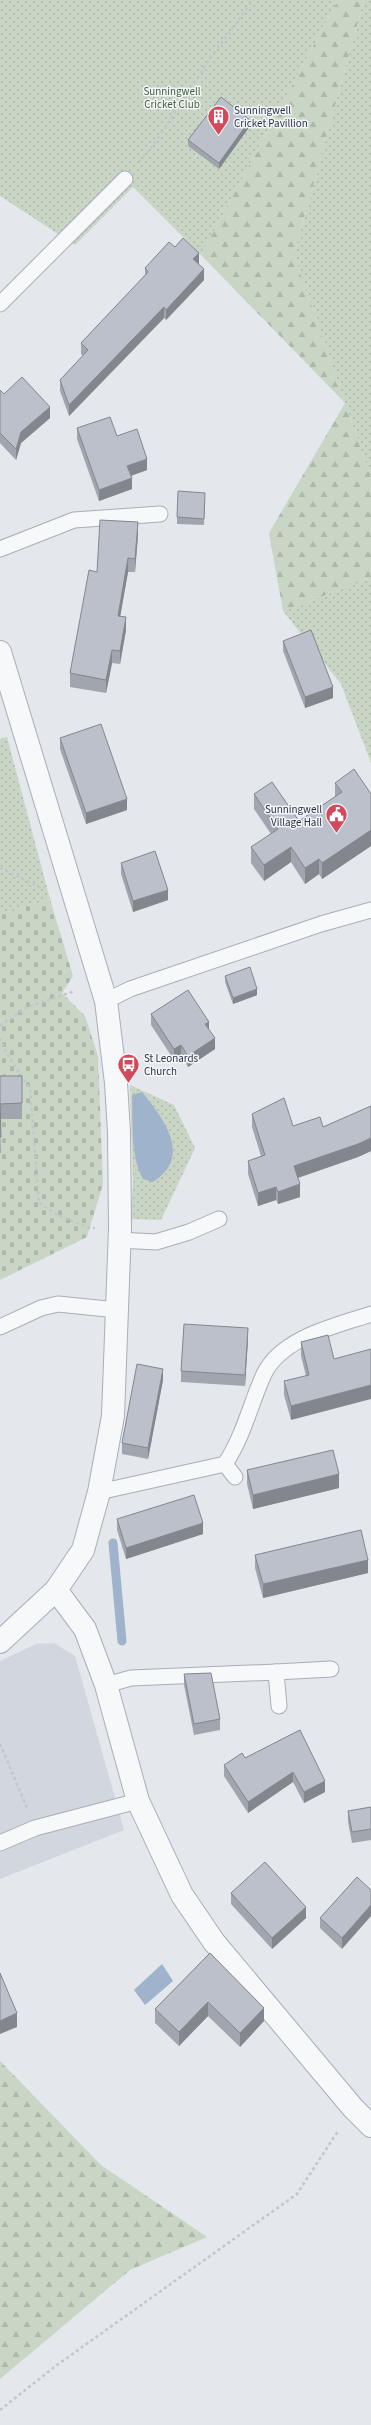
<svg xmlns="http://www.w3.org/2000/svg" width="371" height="2425" font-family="'Source Sans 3',sans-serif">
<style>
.built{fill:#d2d6de}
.grass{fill:url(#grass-dots)}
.forest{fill:url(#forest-firs)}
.cemetery{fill:url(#cemetery-stones)}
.water{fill:#9fb4cc}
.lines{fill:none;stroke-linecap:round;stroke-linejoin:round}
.stream{stroke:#9fb4cc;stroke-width:9}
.service-casing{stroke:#a9aeb7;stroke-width:17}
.minor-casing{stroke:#a9aeb7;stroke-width:24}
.path{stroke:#c2c5cb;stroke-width:2.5;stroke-dasharray:3 3;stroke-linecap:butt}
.service{stroke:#f7f8fa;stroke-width:15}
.minor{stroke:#f7f8fa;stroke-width:22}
.wall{fill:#a1a5ae}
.shaded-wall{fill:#83868d}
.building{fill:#bbc0ca;stroke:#83868d}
.labels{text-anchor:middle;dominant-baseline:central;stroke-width:3;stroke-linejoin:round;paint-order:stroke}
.park-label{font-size:11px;fill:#3f6138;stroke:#f4f6f9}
.poi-label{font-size:11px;fill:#2b3445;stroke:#f4f6f9;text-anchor:start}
</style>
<defs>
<pattern id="grass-dots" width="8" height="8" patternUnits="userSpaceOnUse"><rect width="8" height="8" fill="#c9d6c5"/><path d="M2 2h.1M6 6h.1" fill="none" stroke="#adb8ab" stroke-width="1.8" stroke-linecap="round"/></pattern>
<pattern id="forest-firs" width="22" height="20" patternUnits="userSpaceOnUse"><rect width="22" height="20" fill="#c9d6c5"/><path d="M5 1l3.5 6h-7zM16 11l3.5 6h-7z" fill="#adb8ab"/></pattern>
<pattern id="cemetery-stones" width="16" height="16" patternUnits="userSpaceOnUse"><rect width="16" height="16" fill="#c9d6c5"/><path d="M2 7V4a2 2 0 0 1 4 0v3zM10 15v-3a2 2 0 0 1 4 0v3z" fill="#adb8ab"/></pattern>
</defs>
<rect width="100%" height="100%" fill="#e4e7ec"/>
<!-- built -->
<path class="built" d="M54,1643L75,1656L124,1830L0,1879V1661L36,1644Z"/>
<!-- grass -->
<g class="grass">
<path d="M0,0H338L201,255L133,187L75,245L0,196Z"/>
<path d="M364,0H371V478L294,255Z"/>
<path d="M371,578V763L341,684L283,611Z"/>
<path d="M7,737L50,899L0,914V739Z"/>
<path d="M130,1085L174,1105L195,1148L161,1220L130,1219L133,1184Z"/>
</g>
<!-- forest -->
<g class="forest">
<path d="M338,0H364L294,255L371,478V578L283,611L269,533L345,403L201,255Z"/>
<path d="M0,2061L101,2165L207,2237L130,2270L0,2379Z"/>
</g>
<!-- cemetery -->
<path class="cemetery" d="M50,899L73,976L62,993L85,1016L98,1056L103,1184L87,1237L0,1280V914Z"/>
<!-- water -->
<g class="water">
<path d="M142,1092C164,1119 193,1157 153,1182L143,1179C130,1155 133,1122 132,1095Z"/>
<path d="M162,1964L173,1981L145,2005L134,1990Z"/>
</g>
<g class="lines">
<!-- stream -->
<path class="stream" d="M113,1543L122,1641"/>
<defs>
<g id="service">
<path d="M0,304L125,179"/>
<path d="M0,549L74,520L160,514"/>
<path d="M106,1001L130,989L321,924L371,910"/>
<path d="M119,1240L156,1242L189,1232L219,1219"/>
<path d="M0,1327L41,1308L58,1304L117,1310"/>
<path d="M225,1464L235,1477"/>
<path d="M99,1492L225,1464C244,1435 250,1405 264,1374C282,1337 336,1326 371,1314"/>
<path d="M276,1672L331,1669"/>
<path d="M106,1685L131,1678L276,1672L279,1706"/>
<path d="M0,1843L35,1828L138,1801"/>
</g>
<g id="minor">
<path d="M0,652L106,1001L116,1083L119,1132L120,1228L113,1416L99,1492L83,1550L56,1590L0,1642"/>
<path d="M56,1590L85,1629L106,1685L138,1801L182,1895L214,1942L353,2108L371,2126"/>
</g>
</defs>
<!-- service casing -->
<use href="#service" class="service-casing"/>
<!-- minor casing -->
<use href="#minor" class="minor-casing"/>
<!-- path -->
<g class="path">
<path d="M139,162L155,143L209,60L253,0"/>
<path d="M0,868L41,888L45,887"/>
<path d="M0,1026L27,1007L75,991"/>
<path d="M0,1038L7,1054L30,1089L39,1203L59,1216L90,1228H95"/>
<path d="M0,1744L27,1808"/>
<path d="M0,2410L57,2365L297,2194L338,2131"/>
</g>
<!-- service -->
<use href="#service" class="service"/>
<!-- minor -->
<use href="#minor" class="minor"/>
</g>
<!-- wall -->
<g class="wall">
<path d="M250,126L219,169L188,146V140Z"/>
<path d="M175,247L199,264L204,280L166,320L164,318L69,416L60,391V380L83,356L81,354V343L145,276V268Z"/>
<path d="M0,390L4,394L50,418L21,443L16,460L0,443Z"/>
<path d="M77,428L117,436L147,470L131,476L132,489L99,501L77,439Z"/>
<path d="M205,500L204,525L177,524V517Z"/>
<path d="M138,535L135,572H128L120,616L126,630L120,664L112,663L106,693L70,687V673L97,572Z"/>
<path d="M283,641L333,698L305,708L283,651Z"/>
<path d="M60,738L127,810L86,824L60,749Z"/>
<path d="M335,783L371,794V846L322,879L319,874L305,884L291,862L264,881L251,863V847L271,834L254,809V794L299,821L335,797Z"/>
<path d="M121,863L168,900L133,912L121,874Z"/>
<path d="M225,976L257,995L233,1004L225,982Z"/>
<path d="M151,1014L209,1030L215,1049L188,1067L181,1056L174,1060L151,1025Z"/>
<path d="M0,1076L22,1103V1119H0L1,1153H0Z"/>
<path d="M371,1106V1151L358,1157L298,1178L300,1197L278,1204L276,1200L258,1206L248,1174V1161L261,1156L252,1127V1114L293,1126L323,1127Z"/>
<path d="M328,1335L291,1420L284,1395V1381L306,1376L301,1356V1342Z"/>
<path d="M248,1339L245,1386L181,1382V1371Z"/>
<path d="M163,1380L148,1459L122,1454V1443Z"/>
<path d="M247,1470L339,1488L253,1509L247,1484Z"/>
<path d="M117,1519L203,1534L126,1559L117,1530Z"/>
<path d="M255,1555L368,1573L263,1598L255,1568Z"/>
<path d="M184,1674L220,1719V1730L194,1735L184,1685Z"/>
<path d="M300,1730L325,1792L304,1803L293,1782L248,1813L224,1776V1765L245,1758Z"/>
<path d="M371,1807V1840L352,1843L348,1822V1811Z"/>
<path d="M357,1877L342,1949L320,1928V1918Z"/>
<path d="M231,1893L306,1918L272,1949L231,1904Z"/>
<path d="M210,1953L264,2021L240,2047L208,2016L179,2046L155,2023V2009Z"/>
</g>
<!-- shaded-wall -->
<g class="shaded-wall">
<path d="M250,120V126L219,169V163Z"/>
<path d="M199,253V264L193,270V259Z"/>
<path d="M204,269V280L166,320V310Z"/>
<path d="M164,307V318L69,416V405Z"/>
<path d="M50,407V418L21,443L16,460V449L21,432Z"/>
<path d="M147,459V470L127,477V466Z"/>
<path d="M132,478V489L99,501V490Z"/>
<path d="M138,522V535L135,572V559Z"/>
<path d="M128,558V572L118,629V616Z"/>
<path d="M126,617V630L120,664V651Z"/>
<path d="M112,650V663L106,693V680Z"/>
<path d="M333,687V698L305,708V697Z"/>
<path d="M127,799V810L86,824V813Z"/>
<path d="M371,830V846L322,879V863Z"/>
<path d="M291,847V862L264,881V865Z"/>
<path d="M319,859V874L305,884V868Z"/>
<path d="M168,890V900L133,912V901Z"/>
<path d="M257,989V995L233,1004V998Z"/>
<path d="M209,1022V1033L205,1024Z"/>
<path d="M215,1038V1049L188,1067V1056Z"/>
<path d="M181,1045V1056L174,1060V1049Z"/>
<path d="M371,1138V1151L358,1157L294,1179V1166Z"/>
<path d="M300,1184V1197L278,1204V1192Z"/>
<path d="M276,1187V1200L258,1206V1193Z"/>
<path d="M248,1328V1339L245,1386V1375Z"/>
<path d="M163,1369V1380L148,1459V1448Z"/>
<path d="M371,1385V1399L291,1420V1406Z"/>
<path d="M339,1474V1488L253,1509V1495Z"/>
<path d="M203,1523V1534L126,1559V1548Z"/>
<path d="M368,1560V1573L263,1598V1584Z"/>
<path d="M293,1772V1782L248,1813V1802Z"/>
<path d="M325,1781V1792L304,1803V1792Z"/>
<path d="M371,1905V1916L342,1949V1938Z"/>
<path d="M306,1907V1918L272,1949V1938Z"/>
<path d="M208,2002V2016L179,2046V2032Z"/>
<path d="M264,2008V2021L240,2047V2033Z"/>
<path d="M17,2013V2027L0,2034V2021Z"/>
</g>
<!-- building -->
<g class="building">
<path d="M221,97L250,120L219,163L188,140Z"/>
<path d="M183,238L199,253L193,259L204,269L166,310L164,307L69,405L60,380L88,350L81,343L148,272L145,268L169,242L175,247Z"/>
<path d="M22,377L50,407L21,432L16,449L0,433V390L4,394Z"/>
<path d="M110,417L117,436L137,429L147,459L127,466L132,478L99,490L77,428Z"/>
<path d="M178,491L205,493L204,519L177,517Z"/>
<path d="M100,520L138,522L135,559L128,558L118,616L126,617L120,651L112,650L106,680L70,673L89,570L97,572Z"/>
<path d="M311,630L333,687L305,697L283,641Z"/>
<path d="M101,724L127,799L86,813L60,738Z"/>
<path d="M354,769L371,794V830L322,863L319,859L305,868L291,847L264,865L251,847L278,829L254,794L272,782L299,821L342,792L335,783Z"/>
<path d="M155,851L168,890L133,901L121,863Z"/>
<path d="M250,967L257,989L233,998L225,976Z"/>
<path d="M188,990L209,1022L205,1024L215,1038L188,1056L181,1045L174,1049L151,1014Z"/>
<path d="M0,1076H22V1103L0,1104Z"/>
<path d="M284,1098L293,1126L320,1117L323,1127L371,1106V1138L358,1144L294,1166L300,1184L278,1192L276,1187L258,1193L248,1161L265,1155L252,1114Z"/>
<path d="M0,1105L1,1137H0Z"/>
<path d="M184,1324L248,1328L245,1375L181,1371Z"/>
<path d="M328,1335L334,1359L371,1349V1385L291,1406L284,1381L309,1375L301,1342Z"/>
<path d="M137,1364L163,1369L148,1448L122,1443Z"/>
<path d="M333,1450L339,1474L253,1495L247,1470Z"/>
<path d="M194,1495L203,1523L126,1548L117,1519Z"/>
<path d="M361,1530L368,1560L263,1584L255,1555Z"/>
<path d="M211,1673L220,1719L194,1724L184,1674Z"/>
<path d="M300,1730L325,1781L304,1792L293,1772L248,1802L224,1765L242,1753L245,1758Z"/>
<path d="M371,1807V1829L352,1832L348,1811Z"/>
<path d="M265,1862L306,1907L272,1938L231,1893Z"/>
<path d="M357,1877L371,1890V1905L342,1938L320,1918Z"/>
<path d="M210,1953L264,2008L240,2033L208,2002L179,2032L155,2009Z"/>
<path d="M0,1973L17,2013L0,2021Z"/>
</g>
<!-- icons -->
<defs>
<symbol id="building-pin" viewBox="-11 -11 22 30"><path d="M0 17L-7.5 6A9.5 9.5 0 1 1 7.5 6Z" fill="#d1495b" stroke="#f4f6f9"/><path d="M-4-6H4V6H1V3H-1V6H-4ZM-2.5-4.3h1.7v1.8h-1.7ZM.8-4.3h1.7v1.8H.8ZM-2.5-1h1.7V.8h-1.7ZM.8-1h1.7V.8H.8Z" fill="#fff"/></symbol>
<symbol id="civic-pin" viewBox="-11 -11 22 30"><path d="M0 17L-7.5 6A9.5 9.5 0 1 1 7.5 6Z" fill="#d1495b" stroke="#f4f6f9"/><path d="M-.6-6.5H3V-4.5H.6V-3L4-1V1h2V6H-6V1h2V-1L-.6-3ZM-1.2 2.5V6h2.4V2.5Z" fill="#fff"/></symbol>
<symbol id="bus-pin" viewBox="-11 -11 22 30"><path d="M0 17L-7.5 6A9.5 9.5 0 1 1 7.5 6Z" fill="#d1495b" stroke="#f4f6f9"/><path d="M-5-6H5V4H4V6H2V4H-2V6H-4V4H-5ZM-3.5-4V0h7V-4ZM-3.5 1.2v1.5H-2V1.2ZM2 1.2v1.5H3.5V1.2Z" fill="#fff"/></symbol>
</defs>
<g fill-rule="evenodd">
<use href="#building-pin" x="206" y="104" width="25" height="34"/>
<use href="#civic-pin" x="324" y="802" width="25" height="34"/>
<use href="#bus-pin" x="116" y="1052" width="25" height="34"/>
</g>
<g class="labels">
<!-- park labels -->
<g class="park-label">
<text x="172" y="91">Sunningwell<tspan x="172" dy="13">Cricket Club</tspan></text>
</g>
<!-- poi labels -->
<g class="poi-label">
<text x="234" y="110">Sunningwell<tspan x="234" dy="13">Cricket Pavillion</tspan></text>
<text x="322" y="809" text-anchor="end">Sunningwell<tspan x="322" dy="13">Village Hall</tspan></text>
<text x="144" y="1058">St Leonards<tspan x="144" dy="13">Church</tspan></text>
</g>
</g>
</svg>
